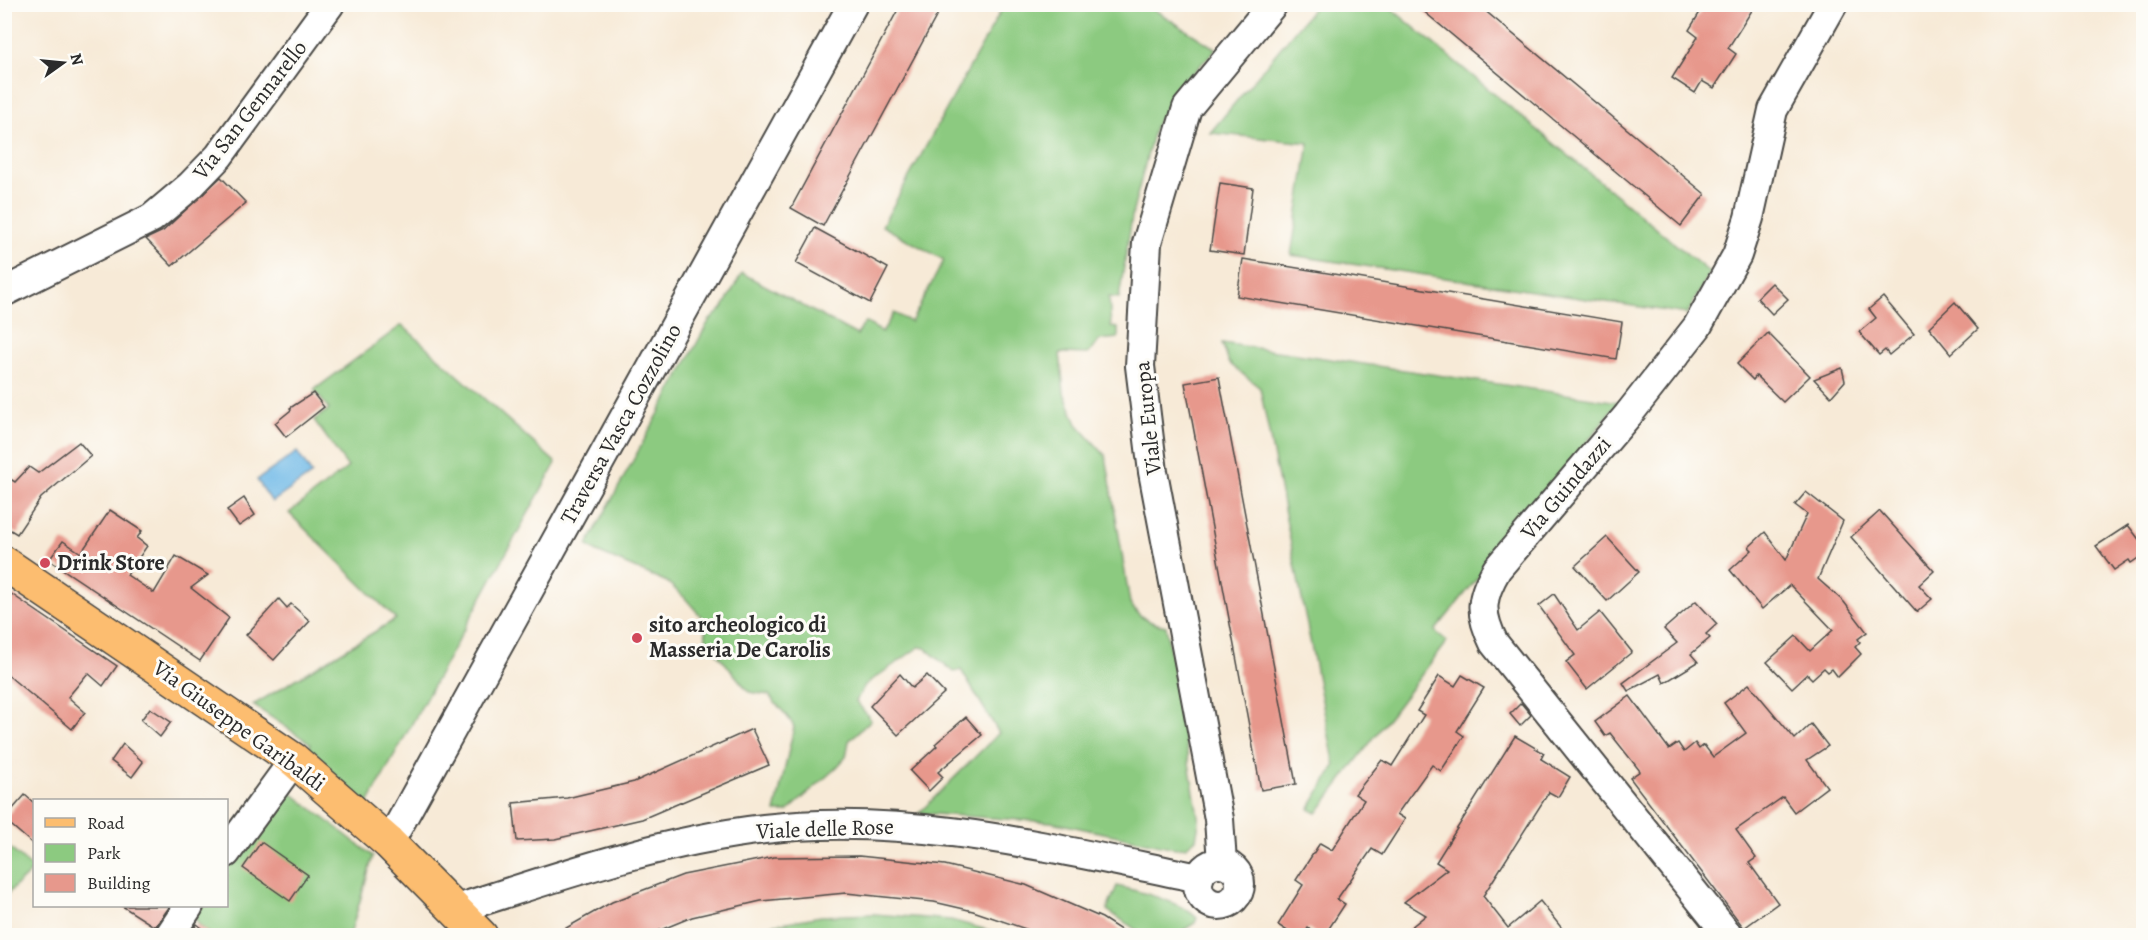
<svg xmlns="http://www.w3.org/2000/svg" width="2148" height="940" font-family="Alegreya,serif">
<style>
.green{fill:#8cca80;stroke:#5c7a56;stroke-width:1.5}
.water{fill:#6fb9e7;stroke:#4d7289;stroke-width:1.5}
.building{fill:#e7988c}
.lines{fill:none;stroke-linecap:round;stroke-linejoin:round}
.minor-casing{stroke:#4a4845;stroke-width:32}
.major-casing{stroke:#4a4845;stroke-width:36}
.minor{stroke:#fff;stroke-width:28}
.major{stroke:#fcbd6f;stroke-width:33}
.poi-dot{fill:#d1495b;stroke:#fdfcf7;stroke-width:2}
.labels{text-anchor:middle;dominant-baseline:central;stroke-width:6;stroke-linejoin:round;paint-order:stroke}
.street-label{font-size:22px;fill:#2b2b2b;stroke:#fdfcf7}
.poi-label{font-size:22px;font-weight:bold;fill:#2b2b2b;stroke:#fdfcf7;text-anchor:start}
</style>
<rect width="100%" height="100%" fill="#fdfcf7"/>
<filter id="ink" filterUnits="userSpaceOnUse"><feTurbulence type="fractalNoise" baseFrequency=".0167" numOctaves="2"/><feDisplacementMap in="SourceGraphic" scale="12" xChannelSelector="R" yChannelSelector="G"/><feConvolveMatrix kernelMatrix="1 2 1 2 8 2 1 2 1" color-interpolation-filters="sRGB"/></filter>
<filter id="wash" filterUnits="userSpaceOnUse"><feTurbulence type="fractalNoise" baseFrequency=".008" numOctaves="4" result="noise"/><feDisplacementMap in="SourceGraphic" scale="24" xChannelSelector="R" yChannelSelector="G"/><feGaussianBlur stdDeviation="1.35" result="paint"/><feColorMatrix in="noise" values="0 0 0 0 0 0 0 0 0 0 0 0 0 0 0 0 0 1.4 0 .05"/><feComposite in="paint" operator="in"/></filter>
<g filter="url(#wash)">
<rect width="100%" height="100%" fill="#f7ead7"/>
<!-- green -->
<g class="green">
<path d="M1004,5H1147L1216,49L1178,89L1155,126L1133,211L1119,298L1109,297L1111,327L1118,328V338L1100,340L1088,354L1060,353L1064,393L1077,424L1106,456L1130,603C1139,618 1149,623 1166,626L1199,822L1196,839L1186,847L1175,848L1051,822L919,813L999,733L961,670L954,672L925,648L919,647L865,685L856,701L871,720L849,741L846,757L837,767L787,812H775L794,727C788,714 777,707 769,695L749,692L706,640L705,621L685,598L667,582L597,552L587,545L709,321L722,309L742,273L857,335L865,322L882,332L894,313L911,322L944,260L882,226Z"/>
<path d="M1316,5H1387L1710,273L1687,314L1291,255L1309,143L1210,133Z"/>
<path d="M402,325L556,463L366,807L305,753L311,744L253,705L396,619L289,513L348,467L314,420L329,409L314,390Z"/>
<path d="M1222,343L1619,402L1435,631L1447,641L1317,813L1309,809L1335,766L1260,388L1229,363Z"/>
<path d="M284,787L373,856L350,935H212L200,926L193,916L200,906H226L227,868Z"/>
<path d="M5,844L34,869L5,896H4Z"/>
<path d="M1117,886C1138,891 1183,902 1197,918L1195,923L1182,931L1181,935H1144L1107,910Z"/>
<path d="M874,914L951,920L1005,935H715L821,916Z"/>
</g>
<!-- water -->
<path class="water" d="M297,452L312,474L272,502L257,480Z"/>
<g id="blocks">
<!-- building -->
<g class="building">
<path d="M901,4H943L823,226L791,208Z"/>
<path d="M1415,4H1477L1705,194L1681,226Z"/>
<path d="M1705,4H1756L1728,48L1736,54L1714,88L1702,81L1695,93L1672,78L1698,37L1689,30Z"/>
<path d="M221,177L246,203L172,266L146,239L163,231Z"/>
<path d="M1220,183L1253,188L1244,255L1210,250Z"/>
<path d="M815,228L888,268L870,303L796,263Z"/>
<path d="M1243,259L1622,322L1616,359L1237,296Z"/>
<path d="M1772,283L1788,299L1772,314L1757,298Z"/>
<path d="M1883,297L1914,334L1889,355L1885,350L1879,355L1859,332L1876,318L1869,309Z"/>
<path d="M1955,302L1978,329L1951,354L1929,327Z"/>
<path d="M1768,333L1810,376L1783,402L1756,376L1753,380L1737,364Z"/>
<path d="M1842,368L1845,381L1831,397L1814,379Z"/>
<path d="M1219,377L1296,784L1261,790L1185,383Z"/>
<path d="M313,393L324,407L286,437L275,423L291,410L290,408Z"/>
<path d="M79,442L91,456L41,498L17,534L4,526V475L15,482L29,467L38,473Z"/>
<path d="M1806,492L1843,521L1818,579L1844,602L1867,632L1858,639L1860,642L1855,647L1861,654L1838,677L1832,669L1828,672L1824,668L1812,679L1807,674L1792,688L1767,662L1796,636L1810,651L1833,630L1790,585L1762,609L1730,570L1752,550L1749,547L1765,532L1786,560L1807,514L1795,505Z"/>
<path d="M244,498L255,515L239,526L227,510Z"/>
<path d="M110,510L142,531L137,538L147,546L127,575L154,593L176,556L208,575L191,588L229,618L200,661L49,560L63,541L81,553Z"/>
<path d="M1880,511L1934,571L1919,585L1932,599L1917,612L1851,537Z"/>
<path d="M2128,525L2144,546V554L2131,563L2129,560L2114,570L2096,546Z"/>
<path d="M1607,537L1639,572L1607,601L1575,566Z"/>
<path d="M4,589L117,666L103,686L88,673L68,697L85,712L72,729L4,672Z"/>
<path d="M1554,594L1578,630L1600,612L1632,652L1587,689L1566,662L1575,655L1539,606Z"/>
<path d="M279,599L287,608L291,604L310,621L274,660L246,635Z"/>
<path d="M1696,601L1717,624L1706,634L1710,638L1691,654L1698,662L1664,683L1660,674L1628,691L1623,683L1677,643L1664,629Z"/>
<path d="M900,674L912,688L927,675L944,693L898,735L870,706Z"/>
<path d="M1462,675L1484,688L1457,731L1464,736L1441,771L1432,765L1397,814L1405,819L1382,855L1372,849L1337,899L1345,904L1324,936H1319L1308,928L1303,936H1295L1278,925L1303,885L1296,880L1320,843L1332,850L1364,800L1355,794L1382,760L1392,766L1424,715L1417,711L1439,676L1455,686Z"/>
<path d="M1749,684L1795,739L1811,724L1828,746L1807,760L1827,787L1794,812L1783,797L1736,830L1756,858L1749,863L1778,903L1744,928L1630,778L1640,771L1610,733L1605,736L1595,722L1630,696L1669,749L1678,743L1684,752L1695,743L1699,749L1704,745L1713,757L1746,733L1724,703Z"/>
<path d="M1521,703L1531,715L1520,726L1510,714Z"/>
<path d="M150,708L171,722L160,737L141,720Z"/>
<path d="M966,717L982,735L938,772L943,777L929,791L910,771L937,746L935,744Z"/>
<path d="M752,729L769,765L642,819L555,839L517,841L513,803L567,798L634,782Z"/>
<path d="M1515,736L1544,753L1541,759L1570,777L1558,797L1549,792L1483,896L1508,928L1540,901L1568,936H1400L1426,915L1404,902L1447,869L1436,862Z"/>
<path d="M123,744L143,762L132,777L111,761Z"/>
<path d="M25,795L34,803V845L4,819Z"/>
<path d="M261,842L308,875L290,901L243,868Z"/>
<path d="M859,856L945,865L1026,885L1102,918L1130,936H1046L973,911L934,902L846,893L761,901L692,917L646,936H552L612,902L683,875L774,857Z"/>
<path d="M122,906H170L155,927Z"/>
<path d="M197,924L212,936H189Z"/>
</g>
</g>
</g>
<g filter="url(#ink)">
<use href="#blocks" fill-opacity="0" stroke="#4a4845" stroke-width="1.5"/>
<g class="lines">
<defs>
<g id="minor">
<path d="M4,292L152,218L190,186L219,156L330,4"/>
<path d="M389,843L853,4"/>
<path d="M226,853L294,760"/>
<circle cx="1219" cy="884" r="21"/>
<path d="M1222,863L1219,819L1153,472L1140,366L1147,243L1187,108L1273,4"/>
<path d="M457,909C556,877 660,841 764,829C911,812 1055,849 1199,878"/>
<path d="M169,936L189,906"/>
<path d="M1729,936L1494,643C1479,613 1480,598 1497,569L1628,415L1697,327L1737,255L1749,218L1773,110L1833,4"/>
</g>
<path id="major" d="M4,563L294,760L389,843L481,936"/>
</defs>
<!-- minor casing -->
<use href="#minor" class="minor-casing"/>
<!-- major casing -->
<use href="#major" class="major-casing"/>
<!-- minor -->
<use href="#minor" class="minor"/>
<!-- major -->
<use href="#major" class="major"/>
</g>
</g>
<!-- markers -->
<g class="poi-dot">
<circle cx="45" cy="563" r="6"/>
<circle cx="637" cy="638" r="6"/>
</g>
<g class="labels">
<!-- street labels -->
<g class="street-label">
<text transform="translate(250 110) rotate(-52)">Via San Gennarello</text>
<text transform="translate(1148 418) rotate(-96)">Viale Europa</text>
<text transform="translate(621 424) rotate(-61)">Traversa Vasca Cozzolino</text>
<text transform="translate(1566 488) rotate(-50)">Via Guindazzi</text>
<text transform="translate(239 726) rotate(36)">Via Giuseppe Garibaldi</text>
<text transform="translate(825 829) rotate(-2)">Viale delle Rose</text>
</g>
<!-- poi labels -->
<g class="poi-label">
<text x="57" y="563">Drink Store</text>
<text x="649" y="625">sito archeologico di<tspan x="649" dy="25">Masseria De Carolis</tspan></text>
</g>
</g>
<!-- margin -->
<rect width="2148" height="940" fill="none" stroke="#fdfcf7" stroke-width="24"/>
<!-- legend -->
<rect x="33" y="799" width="195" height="108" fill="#fdfcf7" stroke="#a9a8a5" stroke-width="1.5"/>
<rect x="45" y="818" width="30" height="9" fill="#fcbd6f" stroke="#a9a8a5" stroke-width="1.5"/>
<text x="87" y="829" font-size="18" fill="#2b2b2b">Road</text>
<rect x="45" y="844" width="30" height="18" fill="#8cca80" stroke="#a9a8a5" stroke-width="1.5"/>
<text x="87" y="859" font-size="18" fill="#2b2b2b">Park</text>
<rect x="45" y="874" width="30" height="18" fill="#e7988c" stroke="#a9a8a5" stroke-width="1.5"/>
<text x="87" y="889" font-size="18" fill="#2b2b2b">Building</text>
<!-- north arrow -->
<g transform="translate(63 63) rotate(75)" stroke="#fdfcf7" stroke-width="4.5" paint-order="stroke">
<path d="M0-4.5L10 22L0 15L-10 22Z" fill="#2b2b2b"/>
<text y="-9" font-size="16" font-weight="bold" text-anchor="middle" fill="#2b2b2b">N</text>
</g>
</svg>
